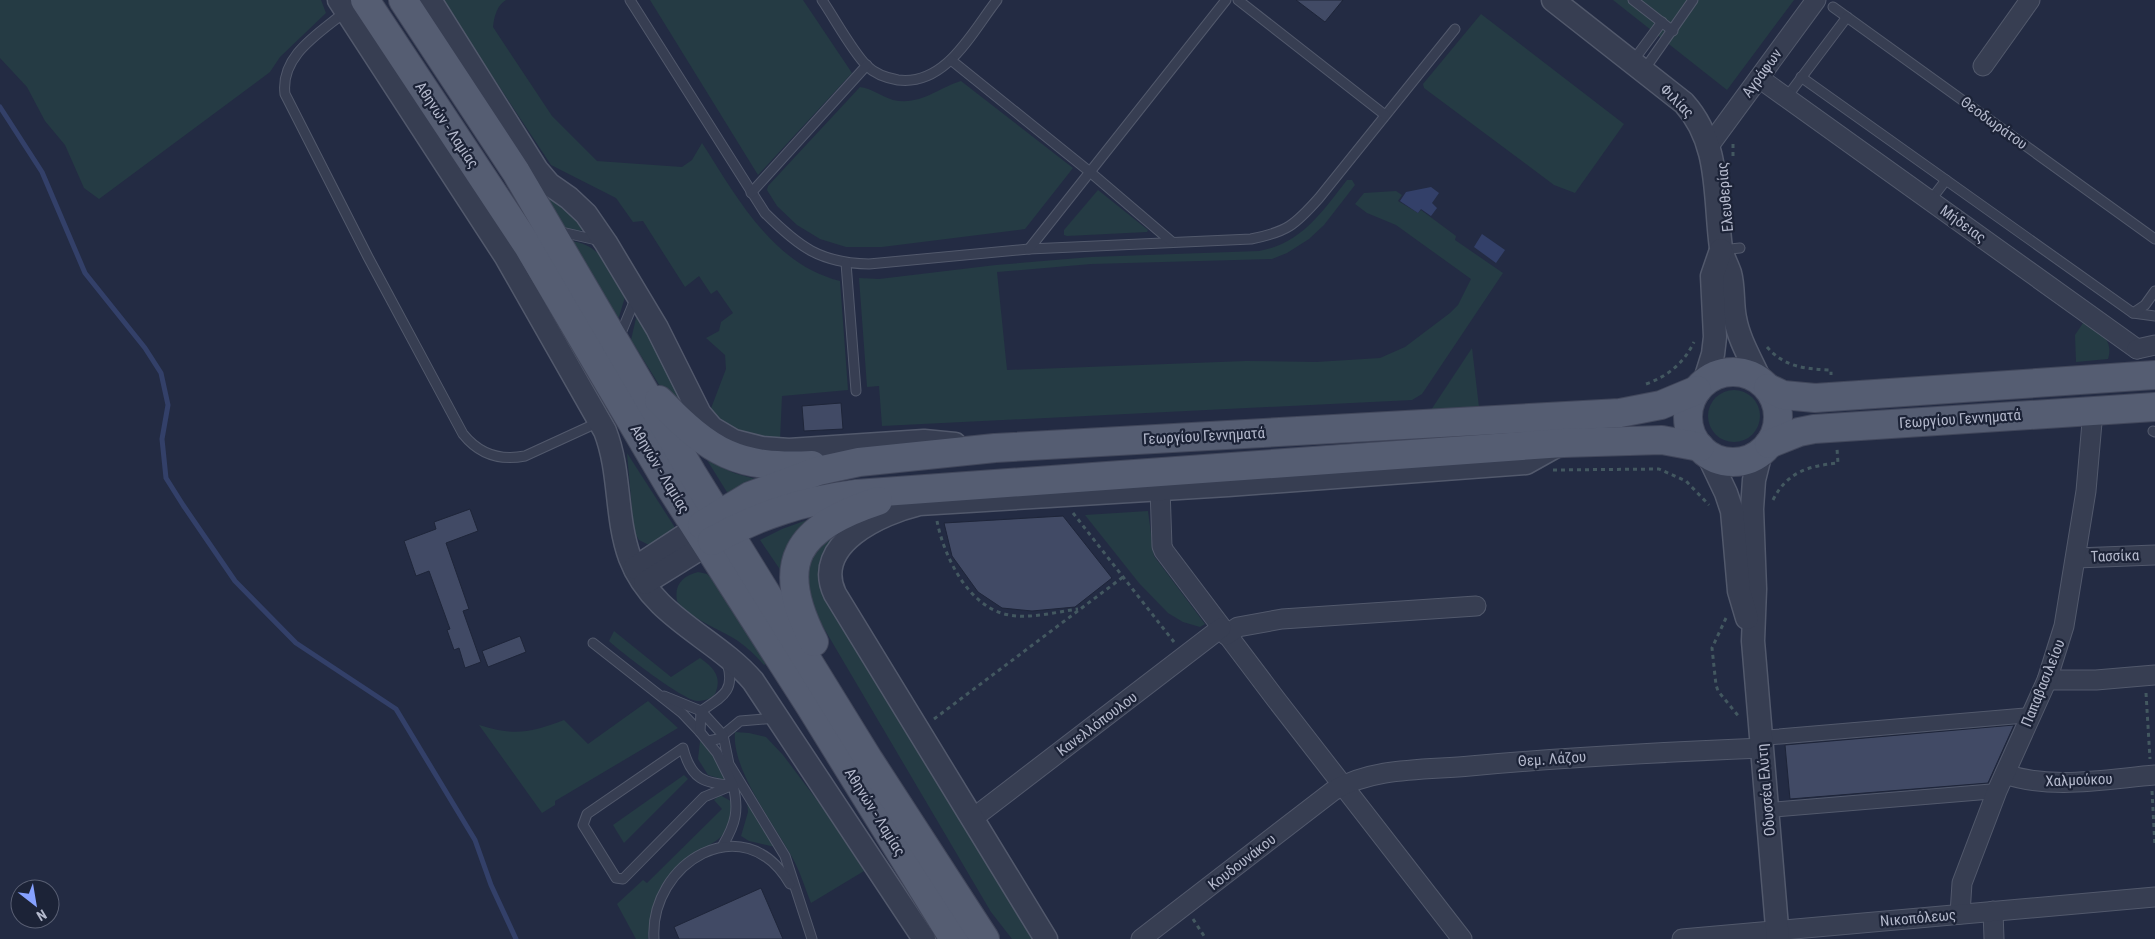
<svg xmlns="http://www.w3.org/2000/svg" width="2155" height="939" font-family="'Roboto Condensed',sans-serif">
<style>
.green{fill:#253b44}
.water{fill:#334069}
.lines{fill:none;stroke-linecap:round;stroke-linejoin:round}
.stream{stroke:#334069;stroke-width:5}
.building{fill:#414a65;stroke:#1e2539}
.service-casing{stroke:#52596c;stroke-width:11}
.pedestrian-casing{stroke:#52596c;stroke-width:16}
.minor-casing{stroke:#52596c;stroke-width:21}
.tertiary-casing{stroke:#52596c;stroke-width:25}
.primary-casing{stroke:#41475b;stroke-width:30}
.path{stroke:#435860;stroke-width:3;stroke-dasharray:4 4;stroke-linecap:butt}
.service{stroke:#373e52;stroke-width:9}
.pedestrian{stroke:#373e52;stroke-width:14}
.minor{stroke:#373e52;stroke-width:19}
.tertiary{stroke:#373e52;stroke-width:22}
.primary{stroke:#555d72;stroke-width:28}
.labels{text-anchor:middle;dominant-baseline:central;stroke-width:4.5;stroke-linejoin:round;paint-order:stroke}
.street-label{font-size:15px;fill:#b4b9cc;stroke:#1c2337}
</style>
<rect width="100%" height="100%" fill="#232b43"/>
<!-- green -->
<g class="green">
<path d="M0,0H321L326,13L280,57L270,72L99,199L84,188L65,145L45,121L27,87L0,58Z"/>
<path d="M442,0H506C497,5 494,17 493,27L552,116L597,161L682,167L692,160L702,143C737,197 772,264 840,281L848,390L782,396L780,440L727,428L710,411L726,369L725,355L706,338L719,331L721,322L733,313L717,290L711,294L699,276L685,287L643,221L633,222L616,198L551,165Z"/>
<path d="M650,0H803L852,73L758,175Z"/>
<path d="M1613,0H1794L1727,90Z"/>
<path d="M1481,14L1624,124L1575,193L1554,185L1424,88L1423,84Z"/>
<path d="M961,81L1073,168L1025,229L882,247H846L820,239L797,225L777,206L767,190L768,186L860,87C871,88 882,97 893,100C920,106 938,88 961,81Z"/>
<path d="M529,177L561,198L583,230L578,231L562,227Z"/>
<path d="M1347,180H1352L1355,185L1324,225L1309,239L1287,253L1272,259L1091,264L997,272L1007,370L1246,361L1316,362L1380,358L1405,347L1450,313L1458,305L1471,279L1396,225L1367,213L1355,204L1364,193L1396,191L1402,195L1398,201L1418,213L1421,210L1456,236L1455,240L1503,273L1422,394L1412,400L882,426L879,386L867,387L859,278L879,279L996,265L1091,257L1259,251C1301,244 1322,212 1347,180Z"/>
<path d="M1098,190L1148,230L1147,232L1067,236L1064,235V230Z"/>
<path d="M571,241C601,244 613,272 625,297L619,317H616Z"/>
<path d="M636,318H640L682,401L683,410L668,399L631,340Z"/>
<path d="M2083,323C2100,327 2114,342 2108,359L2076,362L2075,335Z"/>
<path d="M1472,348L1479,407L1431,410Z"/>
<circle cx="1734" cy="416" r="26"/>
<path d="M627,453L674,526L675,531L651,546L639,540L634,532Z"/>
<path d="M707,460L734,473L759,480L730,497Z"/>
<path d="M1148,511L1154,556L1205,624L1200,627L1183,622L1168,613L1139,583L1085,515Z"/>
<path d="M807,520V523L781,571L760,540L782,529Z"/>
<path d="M851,525L820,579L824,594L1035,939H1012L991,912L812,608L806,580L812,554L832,533Z"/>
<path d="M698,572L707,574L713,580L766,664L764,665C756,656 748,648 738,641C718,628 692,620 677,601C674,584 683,576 698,572Z"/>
<path d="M614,631L671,677L700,658C713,667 723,677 715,694C710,699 705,701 697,701C683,700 622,653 609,641Z"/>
<path d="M648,701L678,728L555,801V805L542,813L479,725C514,736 530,733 564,720L588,744Z"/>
<path d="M735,732L749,733L766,737L783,755L838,828L864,871L811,903C805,888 800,871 792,857C774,824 731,769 735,732Z"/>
<path d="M700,741L715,756L728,781L708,775L698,759Z"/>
<path d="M684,775L688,779L624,843L613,825Z"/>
<path d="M720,795L736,804C727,847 710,839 682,864C659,883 650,910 648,939H636L617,904L643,880L647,883L722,809L714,800Z"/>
<path d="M747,800L775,847L749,841L741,836L748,812Z"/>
</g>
<!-- water -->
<g class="water">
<path d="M1431,187L1439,193L1432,203L1437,208L1431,216L1421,209L1418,213L1400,201L1406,192Z"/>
<path d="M1482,234L1505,250L1496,263L1474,247Z"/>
</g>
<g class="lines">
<!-- stream -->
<path class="stream" d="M0,107L42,172L85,273L145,348L161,373L168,405L162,439L166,478L183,505L235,581L296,643L396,709L475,840L491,885L516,939"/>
</g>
<!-- building -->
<g class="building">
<path d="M1296,0H1343L1325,22Z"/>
<path d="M841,403L843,429L804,431L802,406Z"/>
<path d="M470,509L478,531L446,543L469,609L463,611L481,662L465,668L459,648L454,650L447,630L450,629L429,571L416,576L404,541L436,529L434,522Z"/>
<path d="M1063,516L1112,578L1075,607L1032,611L1002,608L978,592L952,556L944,523Z"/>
<path d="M520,636L526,652L488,667L482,651Z"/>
<path d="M2014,725L1988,783L1790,799L1785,745Z"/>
<path d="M761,888L783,939H679L674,927Z"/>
</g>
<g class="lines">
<defs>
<g id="service">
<path d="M630,0L765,213C799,247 820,263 869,264L1029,249L1251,239C1287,232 1295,225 1319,198L1455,29"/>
<path d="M822,0C835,19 852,51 867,66C875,74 887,78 898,80C946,86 972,32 997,0"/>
<path d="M1238,0L1385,115"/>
<path d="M1633,0L1673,31"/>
<path d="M1833,7L2155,239"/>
<path d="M346,11C320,33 280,55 285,94L368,257L463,434C479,454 500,461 525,456L599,422"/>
<path d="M951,60L1090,172L1172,242"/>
<path d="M1633,61L1662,22"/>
<path d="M1644,70L1693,0"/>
<path d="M1801,77L2133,313L2155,316"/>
<path d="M1786,98L1847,17"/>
<path d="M751,193L867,65"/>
<path d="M1930,201L1946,180"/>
<path d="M557,231L601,241"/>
<path d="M1029,249L1226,0"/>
<path d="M1721,250L1740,248"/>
<path d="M846,263L856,391"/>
<path d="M2133,313L2145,305L2155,291"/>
<path d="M619,338L636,297"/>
<path d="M2153,431L2155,432"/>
<path d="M593,643L682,713L700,732"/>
<path d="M664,696L701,711C722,697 736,691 727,663"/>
<path d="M776,718L740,721L723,735L729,764L785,856L812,939"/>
<path d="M708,741L718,739L723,735L701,711L700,732L717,753L733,785C704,784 691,779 683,748L587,814L583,825L616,878L623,879L704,797L733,785C739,810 736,823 723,845"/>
<path d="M654,939C649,863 744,805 790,884"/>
</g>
<g id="pedestrian">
<path d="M1762,738L2031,715"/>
<path d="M1768,810L1997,791"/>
</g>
<g id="minor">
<path d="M1983,66L2030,0"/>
<path d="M1759,78L2137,349"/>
<path d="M1709,146L1816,0"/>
<path d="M2137,349L2155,345"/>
<path d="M1160,488L1162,546L1164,551L1275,698L1462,939"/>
<path d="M2076,558L2155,555"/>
<path d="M1226,635L1238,627L1282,619L1476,606"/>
<path d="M2047,680H2096L2155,675"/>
<path d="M2005,774C2051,790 2107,779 2155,775"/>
<path d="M972,819L1221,628"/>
<path d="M1993,911L1994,939"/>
<path d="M1960,914L1962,883L1997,791L2047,680L2064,626L2086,491L2093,411"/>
<path d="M1141,939L1333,791C1372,767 1426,770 1470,766C1567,757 1665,752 1762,748"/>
<path d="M1682,939L2155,897"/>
</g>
<g id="tertiary">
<path d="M339,0L506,257L605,431C621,472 615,517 630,558C652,617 715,637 753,681L924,939"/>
<path d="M430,0L537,170L549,184L569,198L586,214L606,243L657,328L700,414L712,428L734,441L762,448L789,450L924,441L955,444"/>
<path d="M1553,0L1684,103C1721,144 1714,197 1721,248C1722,256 1727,264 1730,273C1734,287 1732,304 1735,318C1739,341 1752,361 1761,382"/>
<path d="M1704,383L1713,354L1715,337L1712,276L1721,250"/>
<path d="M1761,452L1754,480L1752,509L1755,589L1753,641L1778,939"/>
<path d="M1707,453L1726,493L1732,511L1739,591L1747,618"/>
<path d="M635,568L696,528"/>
<path d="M645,583L706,545"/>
<path d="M1046,939L835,594C811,544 882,513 919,504L1228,485L1526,463L1560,444"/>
</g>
<g id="primary">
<path d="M365,0L528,246L670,487L810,706L954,939"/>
<path d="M403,0L516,172L692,473L869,760L985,939"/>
<circle cx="1733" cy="417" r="45"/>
<path d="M1768,388L1783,395L1815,398L2155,375"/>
<path d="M659,400C711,453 737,469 812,465"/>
<path d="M1769,444L1799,432L1814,429L2155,407"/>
<path d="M702,525L750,496L818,471L859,462L995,448L1620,413L1661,405L1697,390"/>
<path d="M712,541C759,515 803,501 856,494L1563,443L1662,440L1700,447"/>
<path d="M814,642C773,562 796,528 878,501"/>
</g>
</defs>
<!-- service casing -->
<use href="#service" class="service-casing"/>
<!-- pedestrian casing -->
<use href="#pedestrian" class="pedestrian-casing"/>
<!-- minor casing -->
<use href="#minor" class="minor-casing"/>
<!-- tertiary casing -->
<use href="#tertiary" class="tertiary-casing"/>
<!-- primary casing -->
<use href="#primary" class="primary-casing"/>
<!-- path -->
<g class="path">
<path d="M1733,144V160"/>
<path d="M1767,347C1784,367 1805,369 1831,370V375"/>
<path d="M1646,384C1668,376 1684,363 1694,342"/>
<path d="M1553,470L1659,469L1686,481L1709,505"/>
<path d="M1773,500C1787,472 1808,466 1838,463L1837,449"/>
<path d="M1073,513L1174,642"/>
<path d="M937,521C944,557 969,608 1009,615C1031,619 1056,612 1078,609"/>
<path d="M1726,618L1712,648L1716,685L1718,691L1740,718"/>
<path d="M2146,693L2150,759"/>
<path d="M934,719L1123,577"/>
<path d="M2152,791L2155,847"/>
<path d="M1193,919L1206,939"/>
</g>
<!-- service -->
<use href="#service" class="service"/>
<!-- pedestrian -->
<use href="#pedestrian" class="pedestrian"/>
<!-- minor -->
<use href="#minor" class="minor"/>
<!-- tertiary -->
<use href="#tertiary" class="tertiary"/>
<!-- primary -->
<use href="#primary" class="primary"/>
</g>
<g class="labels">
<!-- street labels -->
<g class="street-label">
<text transform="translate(1762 73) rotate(-54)">Αγράφων</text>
<text transform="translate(1677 101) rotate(45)">Φιλίας</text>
<text transform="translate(1994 123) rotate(36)">Θεοδωράτου</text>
<text transform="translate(447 125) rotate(56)">Αθηνών - Λαμίας</text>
<text transform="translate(1725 197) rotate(-95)">Ελευθερίας</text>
<text transform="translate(1963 224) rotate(36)">Μήδειας</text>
<text transform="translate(1960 419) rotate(-4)">Γεωργίου Γεννηματά</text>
<text transform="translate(1204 436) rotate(-3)">Γεωργίου Γεννηματά</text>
<text transform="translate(660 469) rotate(59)">Αθηνών - Λαμίας</text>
<text transform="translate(2115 556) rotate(-2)">Τασσίκα</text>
<text transform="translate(2043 683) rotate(-68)">Παπαβασιλείου</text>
<text transform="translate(1097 724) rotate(-37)">Κανελλόπουλου</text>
<text transform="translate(1552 759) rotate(-4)">Θεμ. Λάζου</text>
<text transform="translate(2079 780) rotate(-2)">Χαλμούκου</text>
<text transform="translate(1766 790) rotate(-95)">Οδυσσέα Ελύτη</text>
<text transform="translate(875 812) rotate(58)">Αθηνών - Λαμίας</text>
<text transform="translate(1242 862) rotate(-38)">Κουδουνάκου</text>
<text transform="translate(1918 918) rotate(-5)">Νικοπόλεως</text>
</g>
</g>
<!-- north arrow -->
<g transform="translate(35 904) rotate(149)"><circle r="24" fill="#1c2337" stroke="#595f73"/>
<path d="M0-4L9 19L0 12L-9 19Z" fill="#86a1ff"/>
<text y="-8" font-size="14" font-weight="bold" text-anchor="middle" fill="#b4b9cc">N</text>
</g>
</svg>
